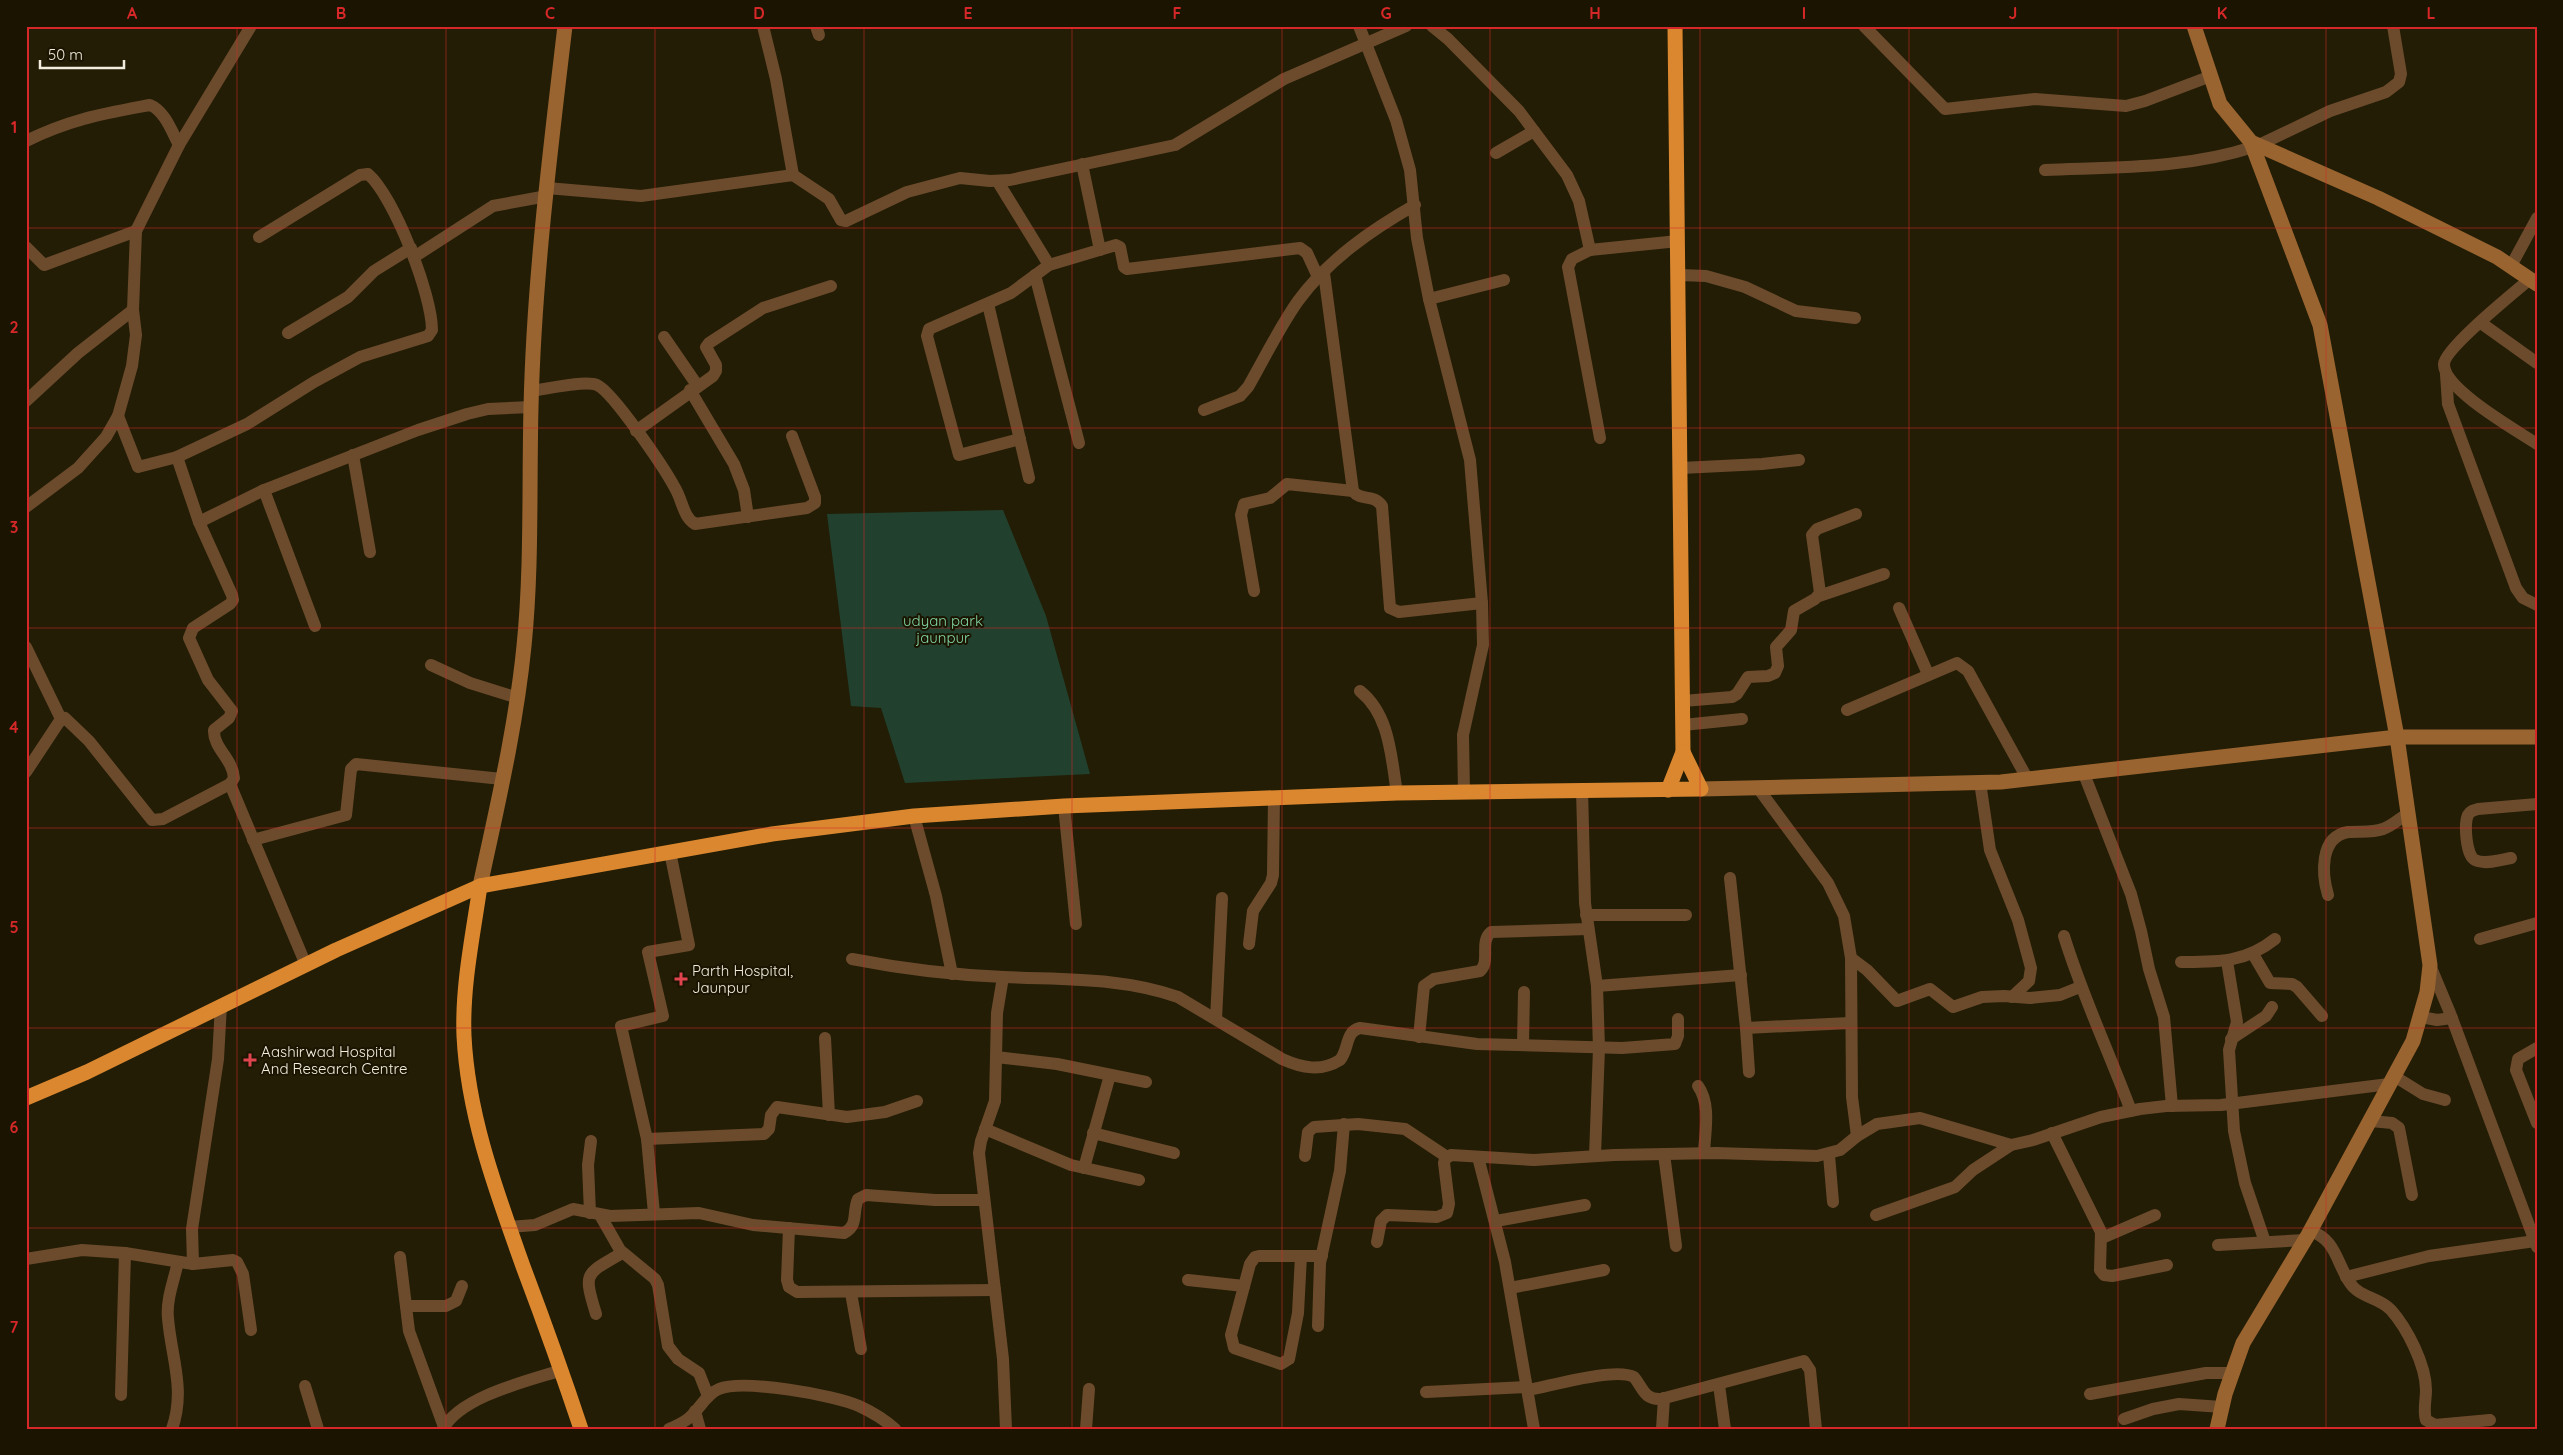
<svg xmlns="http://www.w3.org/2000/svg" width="2563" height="1455" font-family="Quicksand,sans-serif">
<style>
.green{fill:#21412e}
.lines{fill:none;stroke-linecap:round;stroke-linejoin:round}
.street{stroke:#6c4b2d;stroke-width:12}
.secondary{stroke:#996430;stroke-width:15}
.highway{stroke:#db8730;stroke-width:15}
.grid{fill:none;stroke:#d62828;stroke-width:1;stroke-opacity:0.55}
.health-dot{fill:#e0444e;stroke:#1a1400;stroke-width:2}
.labels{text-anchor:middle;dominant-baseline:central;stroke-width:4;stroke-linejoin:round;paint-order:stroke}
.park-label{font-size:15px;fill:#82d8a5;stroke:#1a1400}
.poi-label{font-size:15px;fill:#f2eedf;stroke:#1a1400;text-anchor:start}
.neatline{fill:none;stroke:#d62828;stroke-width:2}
.grid-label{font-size:16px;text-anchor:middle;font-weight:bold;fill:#d62828}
</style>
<rect width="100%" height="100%" fill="#231d05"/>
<!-- green -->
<path class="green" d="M1003,510L1046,616L1090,774L905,783L881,708L851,706L827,514Z"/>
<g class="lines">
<!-- street -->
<g class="street">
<path d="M763,26L776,79L793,175"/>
<path d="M816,26L819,35"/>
<path d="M1359,26L1396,120L1410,170L1417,238L1429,299L1470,460L1482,603L1483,645L1463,735L1464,792"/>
<path d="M1432,26L1448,39L1519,111L1567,175L1579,201L1590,250"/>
<path d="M1864,26L1945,109L2035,99L2126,106L2145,101L2211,76"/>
<path d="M26,141C71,119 102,114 150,105C165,111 172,132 179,145"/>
<path d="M2259,145L2330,111L2386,92L2399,82L2401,74L2393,26"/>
<path d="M1496,153L1534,131"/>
<path d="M1082,164L1100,250"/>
<path d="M2045,170C2115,167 2186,169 2253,147"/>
<path d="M998,182L1049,265"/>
<path d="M547,188L641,196L793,175L829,199L841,220L846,221L907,192L960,178L990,181L1010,180L1175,145L1284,79L1406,26"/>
<path d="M26,247L44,265L136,231"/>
<path d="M414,257L493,206L547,196"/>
<path d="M2511,266L2537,218"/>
<path d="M1324,273L1353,491C1361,502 1373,493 1382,506L1390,608L1399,612L1482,603"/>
<path d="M1035,275L1079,443"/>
<path d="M1680,275L1706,276L1745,287L1796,311L1855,318"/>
<path d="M2530,279C2515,292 2445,348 2444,364C2443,389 2516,430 2537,444"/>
<path d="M1429,299L1504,280"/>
<path d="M988,304L1029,478"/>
<path d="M2481,323L2537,363"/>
<path d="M288,333L348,297L374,271L411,248"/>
<path d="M664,337L697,385"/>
<path d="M2446,374L2448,404L2516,588L2523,598L2537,605"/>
<path d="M690,390L734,464L744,490L748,517"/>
<path d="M532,391C547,389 585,380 597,385C613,392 665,469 675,488C682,499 683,517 695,524L807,508L815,503V497L792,436"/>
<path d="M26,401L78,353L133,310"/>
<path d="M1204,410L1240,396L1248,387C1264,359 1279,328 1298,301C1328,260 1371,230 1415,205"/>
<path d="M636,431L713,376L716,371V365L706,347L709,343L763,308L831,286"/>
<path d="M1600,438L1568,267L1572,259L1590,250L1678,241"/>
<path d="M1020,439L959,455L927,336L929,329L1011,293L1049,265L1116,245L1120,247L1124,267L1127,269L1300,248L1307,253L1318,277"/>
<path d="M353,455L370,552"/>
<path d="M177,457L247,424L314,382L360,357L428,336L432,330C432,295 394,196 368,174L360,175L259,237"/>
<path d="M1681,468L1762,464L1799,460"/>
<path d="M264,490L315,626"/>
<path d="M26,507L78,468L106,437L118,416L132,366L136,335L133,310L136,231L179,145L251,26"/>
<path d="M199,522L264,490L418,430L467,414L488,409L531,407"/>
<path d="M1254,591L1241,515L1244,504L1270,498L1287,484L1353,491"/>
<path d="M1819,596L1884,574"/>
<path d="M1899,608L1928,674"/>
<path d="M26,647L61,719"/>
<path d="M431,665L470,683L518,698"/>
<path d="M1360,691C1390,715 1391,757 1397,793"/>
<path d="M1683,701L1732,697L1737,694L1748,677L1768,676L1775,673L1778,666L1776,647L1791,630L1794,611L1815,599L1820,593L1812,535L1817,529L1856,514"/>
<path d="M1847,710L1957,663L1968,671L2028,780"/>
<path d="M1683,725L1742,719"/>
<path d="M26,772L59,722L65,718L89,741L152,820L163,819L230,784L234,778C233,759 213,748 214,730L229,718L232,711L208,680L189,638L193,628L230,604L233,600L232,595L199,522L177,457L138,467L118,416"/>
<path d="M2084,774L2131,894L2141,931L2149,969L2164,1017L2172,1106"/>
<path d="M1980,782L1990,850L2018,920L2031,968L2029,981L2012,997"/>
<path d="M230,784L306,965"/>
<path d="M1758,788L1828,883L1844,916L1851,958L1852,1097L1857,1136"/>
<path d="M1582,790L1585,903L1597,986L1599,1048L1595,1156"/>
<path d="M1064,806L1076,924"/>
<path d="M914,816L936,896L952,974"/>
<path d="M253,840L346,815L351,769L356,764L502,779"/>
<path d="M2511,858C2500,860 2485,865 2475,860C2466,856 2464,824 2468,815C2470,811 2474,810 2478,809L2537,804"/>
<path d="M1730,878L1746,1028L1749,1072"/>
<path d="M2328,895C2322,875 2319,837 2348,832C2360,831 2372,833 2383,829C2392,826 2399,819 2407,814"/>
<path d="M1586,915H1686"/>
<path d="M2064,936C2082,995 2109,1052 2131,1111"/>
<path d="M2480,939L2537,923"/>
<path d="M1249,944L1253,911L1271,883L1273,875L1274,798"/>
<path d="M2253,954L2270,983L2292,984L2297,987L2322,1016"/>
<path d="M1851,958L1867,970L1897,1001L1930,989L1953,1007L1982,997L2004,996L2030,998L2060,995L2080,987"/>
<path d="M852,959C903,969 953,975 1004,977C1063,980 1121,977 1178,997L1282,1059C1302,1068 1321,1072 1340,1060C1349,1050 1345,1031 1360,1028L1477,1044L1622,1048L1675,1044L1678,1036V1019"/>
<path d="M2227,961L2237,1022L2229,1050L2234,1131L2245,1183L2265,1242"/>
<path d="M2181,962C2217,962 2245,963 2275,939"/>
<path d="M2430,965L2450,1013L2537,1247"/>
<path d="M1003,977L997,1013L995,1101L981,1141L979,1153L1003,1359L1006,1429"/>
<path d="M1597,986L1741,975"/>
<path d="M2421,1017L2437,1020L2452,1018"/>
<path d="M1216,1019L1222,898"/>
<path d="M1746,1028L1850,1023"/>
<path d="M1419,1037L1424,986L1434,979L1480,971C1491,961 1479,942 1491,932L1588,929"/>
<path d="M825,1038L829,1115"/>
<path d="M2231,1039L2266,1016L2272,1007"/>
<path d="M1523,1045L1524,992"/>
<path d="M2537,1048L2518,1059L2516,1070L2537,1123"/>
<path d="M996,1057L1057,1064L1146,1082"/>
<path d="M2394,1076L2423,1094L2445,1100"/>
<path d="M1698,1086C1711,1104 1705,1132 1704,1153"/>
<path d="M2371,1121L2392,1123L2399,1128L2412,1195"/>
<path d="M985,1129L1071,1165L1139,1180"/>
<path d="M1093,1133L1174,1153"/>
<path d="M2052,1133L2101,1232L2100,1270L2104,1275L2112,1276L2167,1265"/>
<path d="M647,1139L764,1134L769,1129L771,1115L777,1107L847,1117L885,1112L917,1101"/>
<path d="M1664,1154L1676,1246"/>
<path d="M1829,1155L1833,1202"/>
<path d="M1305,1156L1308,1132L1314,1127L1358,1124L1405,1129L1447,1157"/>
<path d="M1478,1157L1505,1262L1534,1429"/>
<path d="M1084,1168L1110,1075"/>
<path d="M590,1213L588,1165L591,1141"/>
<path d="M654,1213L647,1139L621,1026L663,1016L648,952L689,945L670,852"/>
<path d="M600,1215L620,1250L655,1279L658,1285L668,1346L678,1359L699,1373L708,1396"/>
<path d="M1876,1215L1955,1187L1973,1170L2011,1145"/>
<path d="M1496,1221L1585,1205"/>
<path d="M509,1227L535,1225L573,1209L610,1216L699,1213L753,1225L844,1233C859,1226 852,1212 858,1199L866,1195L935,1200H984"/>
<path d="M789,1228L787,1280L789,1287L797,1292L995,1290"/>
<path d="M2310,1231C2336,1239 2336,1262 2350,1283C2360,1298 2379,1297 2391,1310C2407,1328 2426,1365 2426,1390C2426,1400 2423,1411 2426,1420L2435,1425L2490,1420"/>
<path d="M2102,1238L2155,1215"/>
<path d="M1377,1242L1381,1221L1387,1215L1437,1217L1447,1213L1449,1204L1444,1163L1445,1159L1451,1155L1534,1160L1614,1155L1716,1153L1817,1156L1840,1150L1857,1136L1877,1124L1920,1118L2011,1145L2033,1140L2101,1117L2140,1109L2166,1106L2221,1105L2389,1084"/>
<path d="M2218,1245L2305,1240"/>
<path d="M1301,1256L1298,1313L1289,1359L1281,1364L1234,1348L1231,1335L1250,1264L1255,1257L1259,1256H1322"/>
<path d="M400,1257L409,1331L444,1427"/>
<path d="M26,1259L82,1250L125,1253L193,1264L233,1260L237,1262L243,1274L251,1330"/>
<path d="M193,1264L192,1229L218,1059L221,1005"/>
<path d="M2346,1277L2429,1256L2535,1241"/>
<path d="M1188,1280L1244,1286"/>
<path d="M1510,1288L1604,1270"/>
<path d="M851,1293L861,1349"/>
<path d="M406,1306H446L456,1301L462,1286"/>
<path d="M596,1314C583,1271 585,1275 622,1253"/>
<path d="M1318,1326L1320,1263L1340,1171L1344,1124"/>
<path d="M1719,1385L1725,1429"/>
<path d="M305,1386L318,1429"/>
<path d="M1528,1390C1551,1386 1615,1367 1634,1377C1643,1388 1644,1400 1661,1399L1804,1361L1810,1370L1816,1429"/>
<path d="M1426,1392L1527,1387"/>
<path d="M2090,1394L2206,1373H2232"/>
<path d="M121,1395L125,1253"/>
<path d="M695,1411L700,1429"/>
<path d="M2124,1419L2153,1409L2179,1404L2222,1407"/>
<path d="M172,1429C186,1389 171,1357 168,1318C166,1300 174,1280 178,1262"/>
<path d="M443,1429C461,1396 528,1381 562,1370"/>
<path d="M669,1429C676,1426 683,1423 689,1418C700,1409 706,1394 719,1389C743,1379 835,1395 859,1406C872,1412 884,1419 895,1429"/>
<path d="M1086,1429L1089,1389"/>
<path d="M1662,1429L1664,1398"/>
</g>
<!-- secondary -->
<g class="secondary">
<path d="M2194,26L2220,104L2251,142L2378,198L2497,257L2537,284"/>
<path d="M1701,789L2001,782L2397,737H2537"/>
<path d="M480,886C497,807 516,727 524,646C532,567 529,487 531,407C534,280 550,153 565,26"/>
<path d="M2217,1429L2225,1394L2243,1343L2308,1235L2413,1041L2427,992L2430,965L2397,737L2320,325L2251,142"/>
</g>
<!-- highway -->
<g class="highway">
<path d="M1668,790L1683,752L1675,26"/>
<path d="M480,886C473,935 462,986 464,1036C468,1117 497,1193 524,1269C544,1322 563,1375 581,1429"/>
<path d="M26,1098L87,1072L336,950L480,886L772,834L914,816L1064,806L1397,793L1701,789L1683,752"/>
</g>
</g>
<!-- grid -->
<path class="grid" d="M237,26V1429M446,26V1429M655,26V1429M864,26V1429M1072,26V1429M1282,26V1429M1490,26V1429M1700,26V1429M1909,26V1429M2118,26V1429M2326,26V1429M26,228H2537M26,428H2537M26,628H2537M26,828H2537M26,1028H2537M26,1228H2537"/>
<!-- markers -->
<g class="health-dot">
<path d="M678.5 971.5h5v5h5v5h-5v5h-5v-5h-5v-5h5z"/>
<path d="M247.5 1052.5h5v5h5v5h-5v5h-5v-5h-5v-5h5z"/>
</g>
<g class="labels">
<!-- park labels -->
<g class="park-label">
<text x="943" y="620">udyan park<tspan x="943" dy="17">jaunpur</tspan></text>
</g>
<!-- poi labels -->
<g class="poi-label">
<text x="692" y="970">Parth Hospital,<tspan x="692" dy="17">Jaunpur</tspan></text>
<text x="261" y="1051">Aashirwad Hospital<tspan x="261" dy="17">And Research Centre</tspan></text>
</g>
</g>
<!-- border -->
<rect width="2563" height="1455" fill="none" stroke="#1a1400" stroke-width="55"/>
<!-- scale -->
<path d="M40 60v8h84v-8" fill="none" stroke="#f2eedf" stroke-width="2.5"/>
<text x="48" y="60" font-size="15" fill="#f2eedf" stroke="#1a1400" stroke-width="4" paint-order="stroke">50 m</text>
<rect x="28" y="28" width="2508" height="1400" class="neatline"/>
<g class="grid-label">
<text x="132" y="19">A</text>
<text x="341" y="19">B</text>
<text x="550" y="19">C</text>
<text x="759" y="19">D</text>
<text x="968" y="19">E</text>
<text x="1177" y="19">F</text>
<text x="1386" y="19">G</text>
<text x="1595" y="19">H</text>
<text x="1804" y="19">I</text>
<text x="2013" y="19">J</text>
<text x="2222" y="19">K</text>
<text x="2431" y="19">L</text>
<text x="14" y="133">1</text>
<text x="14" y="333">2</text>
<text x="14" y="533">3</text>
<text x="14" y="733">4</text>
<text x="14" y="933">5</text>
<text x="14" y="1133">6</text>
<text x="14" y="1333">7</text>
</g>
</svg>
